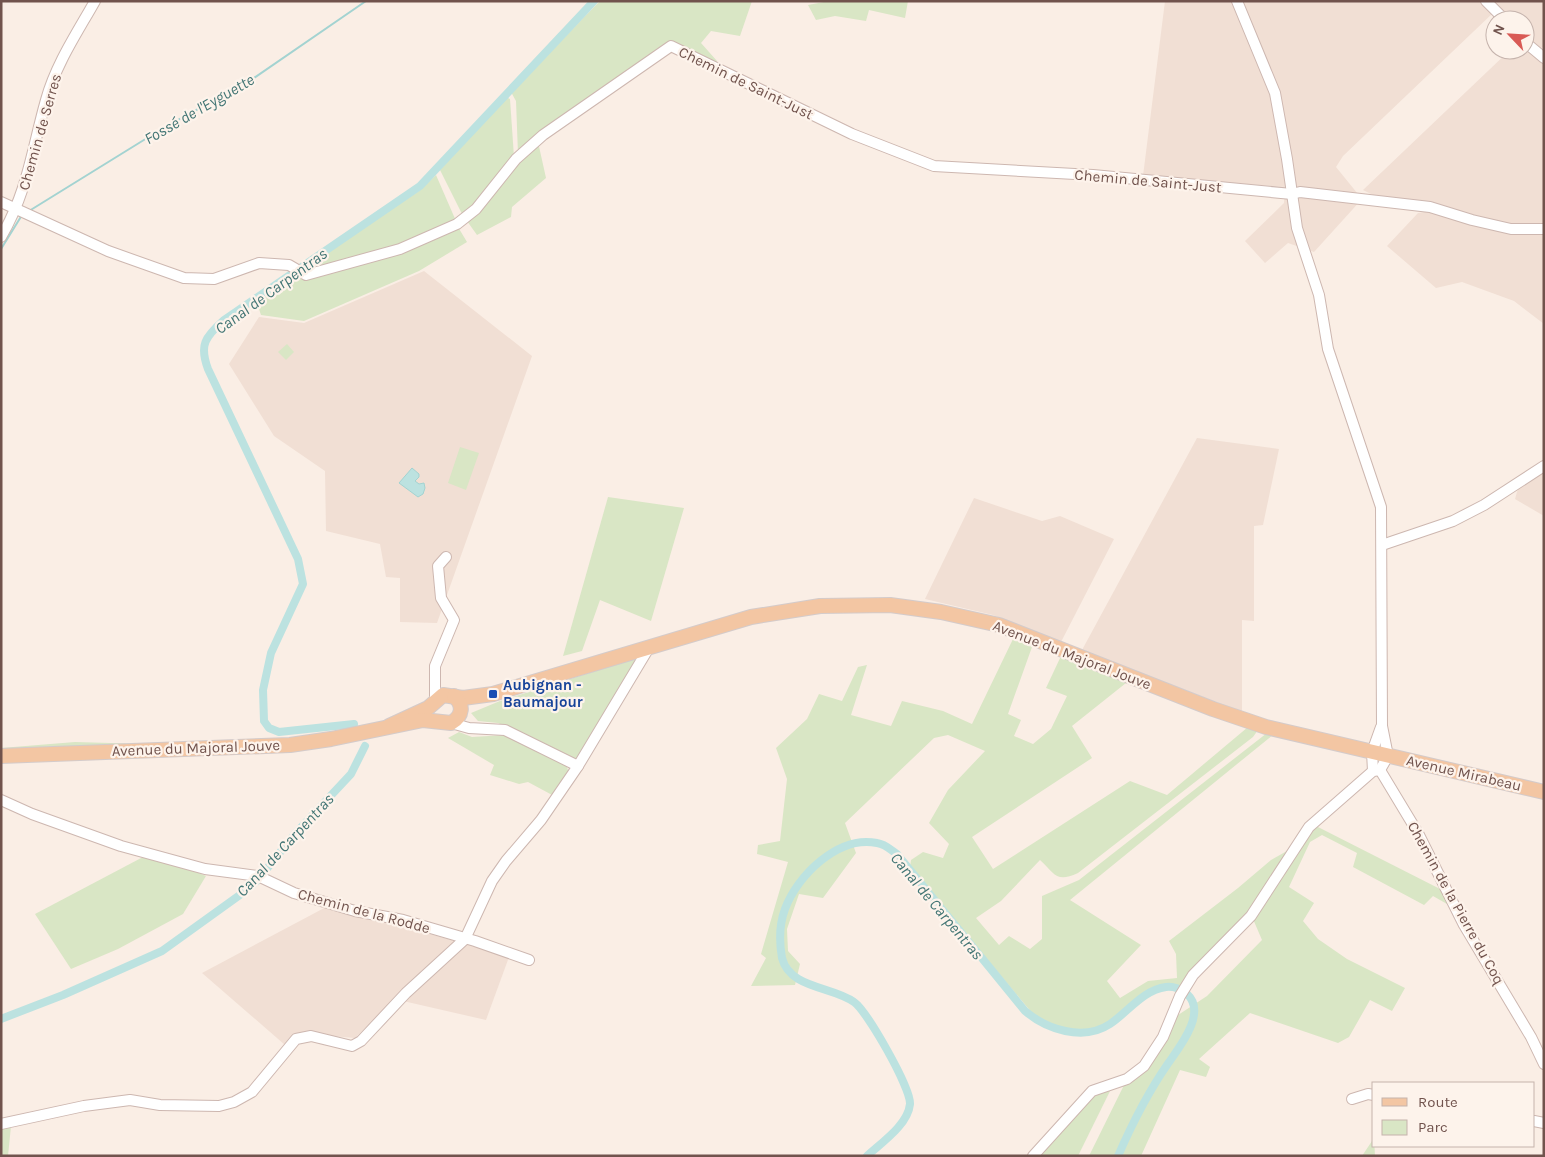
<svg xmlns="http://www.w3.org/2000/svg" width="1545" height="1157" font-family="Karla,sans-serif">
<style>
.residential{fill:#f1dfd4}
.green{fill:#d9e6c5}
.water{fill:#bce2e0;stroke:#a3d3d1}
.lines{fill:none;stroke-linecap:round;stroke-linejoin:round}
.stream{stroke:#a3d3d1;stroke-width:2}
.canal{stroke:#bce2e0;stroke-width:8}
.minor-casing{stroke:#cdb7b0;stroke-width:12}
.major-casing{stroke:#d4cbca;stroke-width:16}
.minor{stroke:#fff;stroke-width:10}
.major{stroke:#f3c6a3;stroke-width:14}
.transit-dot{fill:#1a4fb4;stroke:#fdf3eb;stroke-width:2}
.labels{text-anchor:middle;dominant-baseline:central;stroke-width:4.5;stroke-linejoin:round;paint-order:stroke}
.street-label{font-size:15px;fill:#71534d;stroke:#fdf3eb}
.transit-label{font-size:15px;font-weight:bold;fill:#164399;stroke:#fdf3eb;text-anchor:start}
.water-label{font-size:16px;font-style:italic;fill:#427574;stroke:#fdf3eb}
</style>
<rect width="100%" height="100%" fill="#faeee5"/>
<!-- residential -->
<g class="residential">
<path d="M1165,1H1483L1494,12L1343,156L1336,167L1362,199L1314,252L1288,243L1265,263L1245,241L1284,203L1285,187L1143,176Z"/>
<path d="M1490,1H1544V46L1540,49L1525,35V20H1510Z"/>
<path d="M1525,47L1544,63V225H1512L1383,200L1363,190L1510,50H1525Z"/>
<path d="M1431,211L1544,233V324L1514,301L1462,282L1436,288L1387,246L1418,213Z"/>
<path d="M424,271L532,356L437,623L400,622V578L386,577L380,544L326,531L325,471L274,436L229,364L259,317L304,323Z"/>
<path d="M1197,438L1279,449L1263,525L1254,526V621L1242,620V712L1082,650Z"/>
<path d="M1544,469V516L1515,499L1519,485Z"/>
<path d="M974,498L1042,521L1060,516L1114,539L1061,642L993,615L925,599Z"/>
<path d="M328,906L455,941L355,1038L320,1035L285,1045L202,973Z"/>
<path d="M465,941L509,957L486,1020L403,1001Z"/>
</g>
<!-- green -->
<g class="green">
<path d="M600,1H752L740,36L711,31L701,43L717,61L715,64L670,43L518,154L516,101L511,92Z"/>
<path d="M829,1H908L905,18L869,10L866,21L835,16L816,20L808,5Z"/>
<path d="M506,97L510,99L514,157L474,207L463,216L440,170Z"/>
<path d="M538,142L546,178L512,207L511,217L477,235L467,221Z"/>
<path d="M436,175L456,221L402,246L305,273L300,269L419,191Z"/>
<path d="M458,227L467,242L419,271L304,321L261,315L257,303L295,274L304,280L338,271Z"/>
<path d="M287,344L294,352L286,360L278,352Z"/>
<path d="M460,447L479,453L466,490L448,483Z"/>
<path d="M608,497L684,508L651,621L600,600L582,651L563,656Z"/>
<path d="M1013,639L1032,647L1008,714L1021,720L1014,736L1033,744L1051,729L1067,696L1046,688L1061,656L1126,683L1072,726L1092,758L972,837L993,869L1130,781L1167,795L1248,727L1258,730L1253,737L1078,873C1056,883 1055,874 1040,860L1001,901L976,918L999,945L1009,936L1030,949L1042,939V896L1079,880L1267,733L1274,734L1070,900L1141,945L1107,981L1120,998L1148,981L1177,978L1176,954L1169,941L1238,888L1271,860L1294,847L1251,909L1179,986C1168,986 1158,986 1148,991C1133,998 1122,1013 1108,1022C1088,1037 1057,1029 1037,1019L910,867L911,860L923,852L943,858L949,844L929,823L948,790L985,751L948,735L934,738L845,823L856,853L823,898L799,894L787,929L788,951L800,964L795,985L751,986L766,958L761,954L788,862L757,854L758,845L780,841L787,779L776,748L807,719L819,694L842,701L858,667L867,665L851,715L891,726L902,701L943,711L972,724Z"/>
<path d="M637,658L578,761L498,723L478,721L471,713L500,701Z"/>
<path d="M459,732L472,737L505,735L564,762C575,777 563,783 554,796L528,782L519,784L490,775L494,765L448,738Z"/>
<path d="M75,742L147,744L148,745L1,751V748Z"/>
<path d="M1316,826L1446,892L1454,908L1433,896L1424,905L1353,867L1357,853L1322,835L1310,842L1289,887L1314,903L1303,921L1318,939L1347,959L1405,988L1392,1011L1370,1000L1349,1037L1338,1043L1250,1013L1199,1059L1210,1067L1206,1077L1180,1070L1141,1156H1089L1127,1079L1135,1077L1175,1017L1207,996L1262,940L1253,919Z"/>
<path d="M143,857L189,869L206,876L183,914L118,949L71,969L35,914Z"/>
<path d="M1112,1087L1078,1156H1036L1087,1096Z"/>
<path d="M11,1126L8,1156H1V1128Z"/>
<path d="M1374,1138L1375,1156H1362Z"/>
</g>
<!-- water -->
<path class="water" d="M412,468L419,474V477L415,481L419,484L424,483L425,488L423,494L418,497L399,483Z"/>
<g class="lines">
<!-- stream -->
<g class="stream">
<path d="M29,211L160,130L251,80L366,1"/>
<path d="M1,249L22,215"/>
</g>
<!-- canal -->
<g class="canal">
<path d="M354,724L279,732L269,728L264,721L263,690L271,653L303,584L298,559L208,369C199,345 205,337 224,320L420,186L594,1"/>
<path d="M1,1019L63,995L162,951L244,892L257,881L294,835L351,774L365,746"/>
<path d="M867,1156C881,1143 908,1125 910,1104C911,1088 867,1011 854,1002C832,986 790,989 782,958C779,941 779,925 785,909C797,876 838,835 877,843C885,844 891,850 897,854L1025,1011C1046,1029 1083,1042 1110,1024C1128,1012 1143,990 1166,987C1173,986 1182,989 1187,994C1208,1013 1178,1049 1167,1065C1147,1094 1132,1124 1118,1156"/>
</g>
<defs>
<g id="minor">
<path d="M1237,1L1275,93L1287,159L1297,228L1319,295L1328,349L1381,507L1382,726L1388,756L1380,770"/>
<path d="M1486,1L1505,20"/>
<path d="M1525,42L1544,58"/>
<path d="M1,202L108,251L184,278L214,279L259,263L289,265L306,275L400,249L457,224L476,209L516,159L543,135L671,46L852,134L934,166L1093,175L1292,194L1300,192L1430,207L1472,220L1511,229H1544"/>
<path d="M1,237C28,191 32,149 46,100C56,64 77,33 95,1"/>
<path d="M1382,545L1453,521L1484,505L1544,466"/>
<path d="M435,701V666L454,620L441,598L438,566L446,557"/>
<path d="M451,723L469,728L505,730L578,766"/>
<path d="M1380,770L1418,833L1464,925L1531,1037L1544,1064"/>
<path d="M1373,771L1372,752L1381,727"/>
<path d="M1,800L32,814L121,846L205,869L258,876L294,893L355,911L403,920L475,941L529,960"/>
<path d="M1352,1099L1368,1094L1374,1095"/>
<path d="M1534,1121L1544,1123"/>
<path d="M1,1124L84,1106L130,1100L160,1105L219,1106L234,1102L252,1092L296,1039L311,1036L352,1046L361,1041L406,993L465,939L492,881L506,861L541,820L578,766L650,646"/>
<path d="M1033,1156L1092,1091L1127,1079L1144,1066L1163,1037L1180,996L1193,975L1251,916L1309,827L1373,771L1380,770"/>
</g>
<g id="major">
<path d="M389,726L428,708L443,695L463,698L493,694L751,617L820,606L890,605L941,612L999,625L1213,709L1266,727L1544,792"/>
<path d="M1,756L290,745L331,739L423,720L451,723C463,716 464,705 454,696"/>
</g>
</defs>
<!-- minor casing -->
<use href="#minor" class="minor-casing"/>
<!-- major casing -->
<use href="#major" class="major-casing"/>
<!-- minor -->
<use href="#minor" class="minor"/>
<!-- major -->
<use href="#major" class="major"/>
</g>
<!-- markers -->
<rect class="transit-dot" x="488" y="689" width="10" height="10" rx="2.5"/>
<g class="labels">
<!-- street labels -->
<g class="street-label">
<text transform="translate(746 83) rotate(26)">Chemin de Saint-Just</text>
<text transform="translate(40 132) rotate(-74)">Chemin de Serres</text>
<text transform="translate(1148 181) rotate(5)">Chemin de Saint-Just</text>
<text transform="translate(1072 655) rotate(21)">Avenue du Majoral Jouve</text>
<text transform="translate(196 748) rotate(-2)">Avenue du Majoral Jouve</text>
<text transform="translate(1464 773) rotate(13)">Avenue Mirabeau</text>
<text transform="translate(1456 903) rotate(61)">Chemin de la Pierre du Coq</text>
<text transform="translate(364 911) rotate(15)">Chemin de la Rodde</text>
</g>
<!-- transit labels -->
<g class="transit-label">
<text x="503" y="685">Aubignan -<tspan x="503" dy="17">Baumajour</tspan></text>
</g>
<!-- water labels -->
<g class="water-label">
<text transform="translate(199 109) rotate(-30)">Fossé de l'Eyguette</text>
<text transform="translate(271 291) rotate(-36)">Canal de Carpentras</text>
<text transform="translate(285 845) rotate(-47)">Canal de Carpentras</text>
<text transform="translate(937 906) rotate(50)">Canal de Carpentras</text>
</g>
</g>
<!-- border -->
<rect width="1545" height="1157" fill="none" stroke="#71534d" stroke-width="5"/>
<!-- legend -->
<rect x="1372" y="1082" width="162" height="65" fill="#fdf3eb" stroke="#c5b3ac"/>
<rect x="1382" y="1098" width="25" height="8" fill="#f3c6a3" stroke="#c5b3ac"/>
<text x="1418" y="1107" font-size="15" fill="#71534d">Route</text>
<rect x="1382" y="1120" width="25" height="15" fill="#d9e6c5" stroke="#c5b3ac"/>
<text x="1418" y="1132" font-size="15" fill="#71534d">Parc</text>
<!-- north arrow -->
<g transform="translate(1510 35) rotate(295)"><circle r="24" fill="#fdf3eb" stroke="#c5b3ac"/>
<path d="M0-4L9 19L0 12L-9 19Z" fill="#d95a55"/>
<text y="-8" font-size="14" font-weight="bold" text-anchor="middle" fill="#71534d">N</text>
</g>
</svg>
